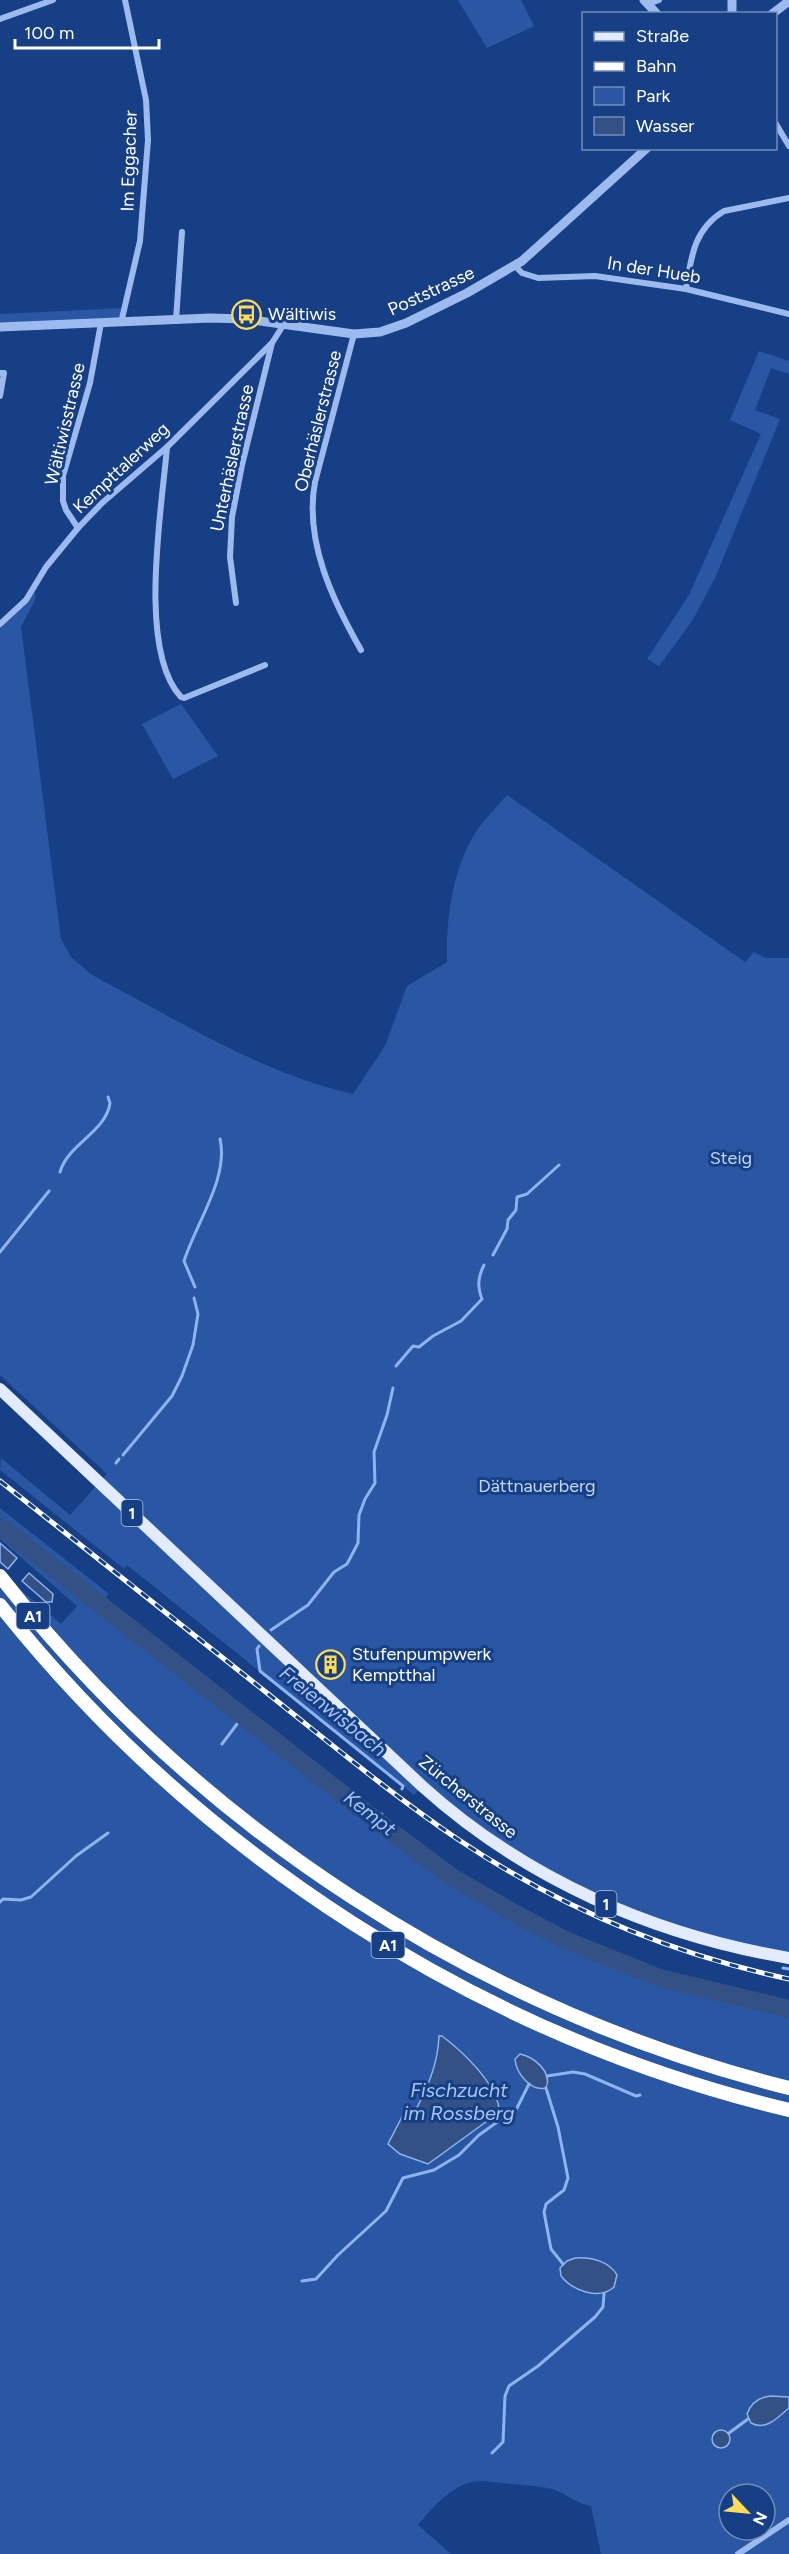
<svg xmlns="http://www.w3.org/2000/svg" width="789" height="2554" font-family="Figtree,sans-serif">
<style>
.green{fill:#2a57a3;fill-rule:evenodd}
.water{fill:#345185;stroke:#8eb4ef;stroke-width:1.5}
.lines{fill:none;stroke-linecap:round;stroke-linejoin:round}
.stream{stroke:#8eb4ef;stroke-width:3}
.river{stroke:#345185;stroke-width:18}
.minor{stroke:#9cbaed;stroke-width:6}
.tertiary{stroke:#9cbaed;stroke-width:9}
.primary{stroke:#e2ebff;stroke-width:12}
.motorway{stroke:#fff;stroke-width:14}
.rail-casing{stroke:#fff;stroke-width:5}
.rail{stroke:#173f85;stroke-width:3;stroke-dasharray:9;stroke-linecap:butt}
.labels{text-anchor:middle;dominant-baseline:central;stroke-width:6;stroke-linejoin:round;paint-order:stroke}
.shield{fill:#173f85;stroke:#b9c5da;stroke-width:1.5}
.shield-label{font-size:16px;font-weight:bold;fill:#fff}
.street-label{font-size:18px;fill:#fff;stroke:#173f85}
.poi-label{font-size:18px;fill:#fff;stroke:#173f85;text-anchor:start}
.park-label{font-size:18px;fill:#c2d7f9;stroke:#173f85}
.water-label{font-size:20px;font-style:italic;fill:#a8c5f4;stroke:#173f85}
</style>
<rect width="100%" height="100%" fill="#173f85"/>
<!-- green -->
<g class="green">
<path d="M458,0H521L534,26L487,48Z"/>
<path d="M124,308L121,323L0,327V314Z"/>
<path d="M759,351L789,361V374L771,368L755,410L780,419L716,576L692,621L659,666L647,659L689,595L761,434L730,420Z"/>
<path d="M34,589L36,598L21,627L61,939L71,957L92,975C174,1018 262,1074 353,1094L385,1046L407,986L447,962C446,920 452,871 474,835C483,820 496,808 507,795L745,962L754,952L766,958H789V1958L730,1946L549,1877L422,1786L414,1795L127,1565L124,1569L0,1470L1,1458L70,1515L107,1474L0,1375V624Z"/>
<path d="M181,704L218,756L173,779L142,724Z"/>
<path d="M0,1508L109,1594L94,1608L242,1711L452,1870L525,1913L613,1951L651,1980L701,1995L789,2013V2397C773,2398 753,2395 747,2414L776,2420L789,2409V2554H601L591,2506C576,2504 566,2493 552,2489C539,2486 524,2485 510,2484C500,2483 488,2481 478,2481C453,2483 432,2508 418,2525L451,2554H0V1572L61,1624L77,1606L0,1539ZM439,2037C459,2056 498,2084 498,2112L428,2164L400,2154L388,2144L403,2113L412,2117C426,2091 438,2067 439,2037ZM520,2054L544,2089C528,2087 514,2072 516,2056ZM575,2258L596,2260L613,2269L592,2293L567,2282ZM729,2494H765V2530H729Z"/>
</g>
<!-- water -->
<g class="water">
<path d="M0,1543L17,1558L8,1569L0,1562Z"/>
<path d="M29,1573L53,1594L52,1602H46L22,1581Z"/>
<path d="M439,2036H442C462,2051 495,2082 499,2108L494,2116L428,2164L400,2154L388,2144L404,2113L412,2117C426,2091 438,2066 439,2036Z"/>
<path d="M520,2054C534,2057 553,2072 546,2088C531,2092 516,2073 515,2059Z"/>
<path d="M575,2258C591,2257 609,2261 617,2275L614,2287C599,2301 572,2290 561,2276L560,2268L567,2261Z"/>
<path d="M771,2396L789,2397V2408C777,2418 766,2431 751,2423L747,2414C751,2403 759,2397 771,2396Z"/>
<circle cx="721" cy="2439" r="9"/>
</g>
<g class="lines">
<!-- stream -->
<g class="stream">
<path d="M60,1172C68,1144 106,1132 110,1103L108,1097"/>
<path d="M0,1252L49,1191"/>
<path d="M493,1255L507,1229L508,1220L516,1210L517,1197L527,1194L559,1165"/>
<path d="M195,1287L184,1261C196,1223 229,1178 220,1139"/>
<path d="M396,1366L413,1346L419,1347L433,1336L461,1321L482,1299C477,1286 478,1277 484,1265"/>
<path d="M123,1455L172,1396L182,1376L193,1345L198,1314L194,1298"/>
<path d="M116,1463L119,1459"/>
<path d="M271,1630L308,1605L334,1572L347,1564L358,1543L359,1515L365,1499L375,1483L374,1452L387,1415L393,1388"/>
<path d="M259,1646L257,1649L260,1671L403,1786L402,1789"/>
<path d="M222,1744L243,1716"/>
<path d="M377,1821L382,1814"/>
<path d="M0,1902L3,1899L21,1900L31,1897L76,1856L108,1833"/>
<path d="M783,1968L789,1969"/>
<path d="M547,2076L573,2072L585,2074L636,2096L640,2095"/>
<path d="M546,2088L558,2127L568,2178L564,2190L546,2204L544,2212L551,2249L563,2264"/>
<path d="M302,2281L316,2279L338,2255L386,2211L403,2178L434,2170L459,2155L479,2135L517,2108L529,2084"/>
<path d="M729,2433L748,2419"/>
<path d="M492,2453L503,2442L505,2396L509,2386L538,2366L595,2317L603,2307L604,2294"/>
</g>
<!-- river -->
<path class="river" d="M0,1526L377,1821L452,1877L514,1913L565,1940L660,1978L789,2009"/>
<!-- minor -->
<g class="minor">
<path d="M648,4L659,0"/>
<path d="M0,19L53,0"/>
<path d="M776,124L789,146"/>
<path d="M515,266L522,273L538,278L595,276L686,289L789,314"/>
<path d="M686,289C691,257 694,229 724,211L789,198"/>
<path d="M176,320L182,232"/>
<path d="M121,323L140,241L148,140L146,100L125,0"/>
<path d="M354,334L315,482C304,541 333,601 361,650"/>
<path d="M0,373H4L0,396"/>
<path d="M167,447C162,508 137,650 181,697L184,698L265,665"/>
<path d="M78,528L66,510L63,501V476L90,383L101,323"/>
<path d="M236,603L230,557L232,517L242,465L272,343L284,324"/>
<path d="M0,624L26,600L46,567L78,528L102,503L167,447L272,343"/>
<path d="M738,2554L789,2520"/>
</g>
<!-- tertiary -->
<g class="tertiary">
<path d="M644,0L657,14"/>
<path d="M732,0V14"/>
<path d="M772,14L789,1"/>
<path d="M0,327L210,318L245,319L354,334L380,332L406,323L467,293L522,261L647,148"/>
</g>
<!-- primary -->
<path class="primary" d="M0,1389L422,1786C525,1879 653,1935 789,1958"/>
<!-- motorway -->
<g class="motorway">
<path d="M0,1576C198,1828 478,2010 789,2088"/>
<path d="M0,1605C198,1854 479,2036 789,2110"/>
</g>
<defs>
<path id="rail" d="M0,1481C89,1551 178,1622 267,1693C330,1743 392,1795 459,1840C559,1907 671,1954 789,1979"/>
</defs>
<!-- rail casing -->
<use href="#rail" class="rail-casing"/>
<!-- rail -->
<use href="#rail" class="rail"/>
</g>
<!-- icons -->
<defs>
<symbol id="bus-ring" viewBox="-11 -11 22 22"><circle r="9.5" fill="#173f85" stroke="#ffdc58" stroke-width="1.5"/><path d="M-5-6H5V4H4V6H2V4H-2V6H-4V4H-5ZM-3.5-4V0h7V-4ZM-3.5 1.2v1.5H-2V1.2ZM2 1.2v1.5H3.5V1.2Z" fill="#ffdc58"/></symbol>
<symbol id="building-ring" viewBox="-11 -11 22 22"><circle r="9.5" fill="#173f85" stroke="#ffdc58" stroke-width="1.5"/><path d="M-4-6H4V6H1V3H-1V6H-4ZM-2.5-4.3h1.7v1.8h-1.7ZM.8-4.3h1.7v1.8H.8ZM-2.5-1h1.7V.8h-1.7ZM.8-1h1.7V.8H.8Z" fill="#ffdc58"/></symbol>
</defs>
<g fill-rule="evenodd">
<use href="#bus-ring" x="230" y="298" width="33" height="33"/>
<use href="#building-ring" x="314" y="1648" width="33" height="33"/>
</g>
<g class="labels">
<!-- shield labels -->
<g class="shield">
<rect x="121.5" y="1500" width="21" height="26" rx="4.5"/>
<rect x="16.5" y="1603" width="33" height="26" rx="4.5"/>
<rect x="595.5" y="1891" width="21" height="26" rx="4.5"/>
<rect x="371.5" y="1932" width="33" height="26" rx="4.5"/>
</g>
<g class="shield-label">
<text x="132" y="1513">1</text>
<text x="33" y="1616">A1</text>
<text x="606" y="1904">1</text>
<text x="388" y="1945">A1</text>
</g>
<!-- street labels -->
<g class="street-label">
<text transform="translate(129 161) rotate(-88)">Im Eggacher</text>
<text transform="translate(654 270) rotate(9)">In der Hueb</text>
<text transform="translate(431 291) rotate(-25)">Poststrasse</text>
<text transform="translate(318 421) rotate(-76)">Oberhäslerstrasse</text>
<text transform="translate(65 424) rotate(-77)">Wältiwisstrasse</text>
<text transform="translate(232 458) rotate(-78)">Unterhäslerstrasse</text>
<text transform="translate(121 468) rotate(-43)">Kempttalerweg</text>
<text transform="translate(468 1797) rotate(39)">Zürcherstrasse</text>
</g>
<!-- poi labels -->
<g class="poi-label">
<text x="268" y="314">Wältiwis</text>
<text x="352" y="1654">Stufenpumpwerk<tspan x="352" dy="21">Kemptthal</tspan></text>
</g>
<!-- park labels -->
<g class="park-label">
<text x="731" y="1158">Steig</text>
<text x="537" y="1486">Dättnauerberg</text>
</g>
<!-- water labels -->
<g class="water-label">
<text transform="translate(333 1711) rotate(39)">Freienwisbach</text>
<text transform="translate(370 1813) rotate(38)">Kempt</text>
<text x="459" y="2090">Fischzucht<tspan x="459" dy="23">im Rossberg</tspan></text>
</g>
</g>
<!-- legend -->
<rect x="582" y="12" width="195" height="138" fill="#173f85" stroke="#748cb6" stroke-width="1.5"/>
<rect x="594" y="32" width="30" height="9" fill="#e2ebff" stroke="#748cb6" stroke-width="1.5"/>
<text x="636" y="42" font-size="18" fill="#ffffff">Straße</text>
<rect x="594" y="62" width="30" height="9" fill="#ffffff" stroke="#748cb6" stroke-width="1.5"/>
<text x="636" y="72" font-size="18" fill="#ffffff">Bahn</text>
<rect x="594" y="87" width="30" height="18" fill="#2a57a3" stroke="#748cb6" stroke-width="1.5"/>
<text x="636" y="102" font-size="18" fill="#ffffff">Park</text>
<rect x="594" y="117" width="30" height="18" fill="#345185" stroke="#748cb6" stroke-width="1.5"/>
<text x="636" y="132" font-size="18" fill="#ffffff">Wasser</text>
<!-- north arrow -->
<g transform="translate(747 2512) rotate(116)"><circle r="28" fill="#173f85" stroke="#748cb6" stroke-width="1.5"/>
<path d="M0-4.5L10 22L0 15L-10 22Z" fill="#ffdc58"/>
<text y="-9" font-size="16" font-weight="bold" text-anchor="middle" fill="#ffffff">N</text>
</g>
<!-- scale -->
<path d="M15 39v9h144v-9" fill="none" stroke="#ffffff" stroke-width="3"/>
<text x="24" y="39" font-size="18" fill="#ffffff" stroke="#173f85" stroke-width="4.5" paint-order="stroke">100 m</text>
</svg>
